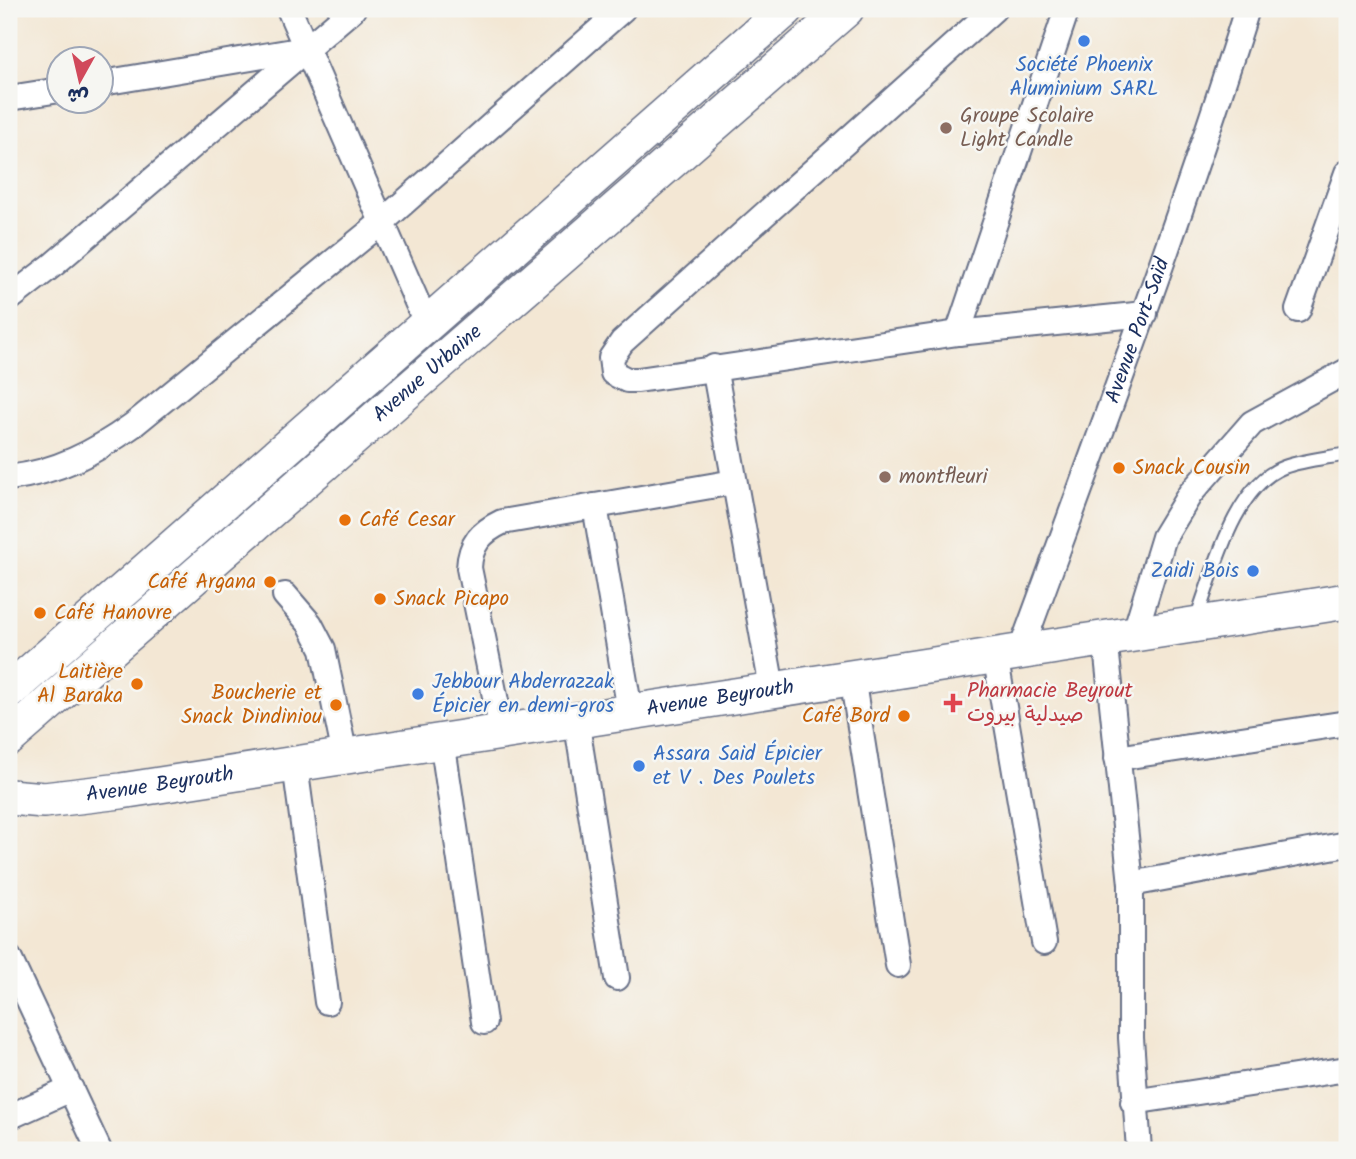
<svg xmlns="http://www.w3.org/2000/svg" width="1356" height="1159" font-family="Kalam,'Playpen Sans Arabic',sans-serif">
<style>
.lines{fill:none;stroke-linecap:round;stroke-linejoin:round}
.lane-casing{stroke:#676f87;stroke-width:16}
.street-casing{stroke:#676f87;stroke-width:28}
.secondary-casing{stroke:#676f87;stroke-width:38}
.lane{stroke:#fff;stroke-width:12}
.street{stroke:#fff;stroke-width:24}
.secondary{stroke:#fff;stroke-width:35}
.shop-dot{fill:#3f7fe0;stroke:#f6f6f2;stroke-width:2.5}
.education-dot{fill:#8d6e63;stroke:#f6f6f2;stroke-width:2.5}
.food-dot{fill:#e8710a;stroke:#f6f6f2;stroke-width:2.5}
.health-dot{fill:#e0444e;stroke:#f6f6f2;stroke-width:2.5}
.labels{text-anchor:middle;dominant-baseline:central;stroke-width:5;stroke-linejoin:round;paint-order:stroke}
.shop-label{font-size:21px;fill:#366cbe;stroke:#f6f6f2;text-anchor:start}
.education-label{font-size:21px;fill:#785e54;stroke:#f6f6f2;text-anchor:start}
.street-label{font-size:21px;fill:#1b2f5e;stroke:#f6f6f2}
.food-label{font-size:21px;fill:#c56008;stroke:#f6f6f2;text-anchor:start}
.health-label{font-size:21px;fill:#be3a42;stroke:#f6f6f2;text-anchor:start}
</style>
<rect width="100%" height="100%" fill="#f6f6f2"/>
<filter id="ink" filterUnits="userSpaceOnUse"><feTurbulence type="fractalNoise" baseFrequency=".0143" numOctaves="2"/><feDisplacementMap in="SourceGraphic" scale="14" xChannelSelector="R" yChannelSelector="G"/><feConvolveMatrix kernelMatrix="1 2 1 2 8 2 1 2 1" color-interpolation-filters="sRGB"/></filter>
<filter id="wash" filterUnits="userSpaceOnUse"><feTurbulence type="fractalNoise" baseFrequency=".00686" numOctaves="4" result="noise"/><feDisplacementMap in="SourceGraphic" scale="28" xChannelSelector="R" yChannelSelector="G"/><feGaussianBlur stdDeviation="1.57" result="paint"/><feColorMatrix in="noise" values="0 0 0 0 0 0 0 0 0 0 0 0 0 0 0 0 0 1.4 0 .05"/><feComposite in="paint" operator="in"/></filter>
<g filter="url(#wash)">
<rect width="100%" height="100%" fill="#f3e7d4"/>
</g>
<g filter="url(#ink)">
<g class="lines">
<defs>
<path id="lane" d="M1195,622C1213,575 1233,486 1284,467C1303,460 1327,458 1347,454"/>
<g id="street">
<path d="M289,9L427,325"/>
<path d="M994,9L622,342L611,358L613,373L627,380H638L958,333L1145,314"/>
<path d="M102,83L305,49"/>
<path d="M9,98L60,90"/>
<path d="M9,299L54,264L353,9"/>
<path d="M1298,310L1347,173"/>
<path d="M958,333L1067,9"/>
<path d="M714,367L772,688"/>
<path d="M9,478C57,472 94,453 133,425L382,222L623,9"/>
<path d="M595,506L630,711"/>
<path d="M285,595L310,624L323,649L345,756"/>
<path d="M1135,632L1164,537L1190,494L1252,423L1347,371"/>
<path d="M1105,637L1131,884V1038L1139,1150"/>
<path id="s1" d="M1021,650C1099,437 1179,225 1247,9"/>
<path d="M995,654L1044,942"/>
<path d="M852,677L898,965"/>
<path d="M576,719L617,978"/>
<path d="M502,731L469,568C470,544 481,532 502,522L734,482"/>
<path d="M442,740L484,1022"/>
<path d="M1117,758L1347,723"/>
<path d="M295,765L327,1002"/>
<path d="M1131,884L1347,844"/>
<path d="M9,958L99,1150"/>
<path d="M1133,1102L1347,1069"/>
<path d="M9,1117L71,1089"/>
</g>
<g id="secondary">
<path d="M9,691L786,9"/>
<path id="s2" d="M9,738L846,9"/>
<path id="s3" d="M9,797L44,800L121,791L1347,601"/>
</g>
</defs>
<!-- lane casing -->
<use href="#lane" class="lane-casing"/>
<!-- street casing -->
<use href="#street" class="street-casing"/>
<!-- secondary casing -->
<use href="#secondary" class="secondary-casing"/>
<!-- lane -->
<use href="#lane" class="lane"/>
<!-- street -->
<use href="#street" class="street"/>
<!-- secondary -->
<use href="#secondary" class="secondary"/>
</g>
</g>
<!-- markers -->
<g class="shop-dot">
<circle cx="1084" cy="41" r="7"/>
<circle cx="1253" cy="571" r="7"/>
<circle cx="418" cy="694" r="7"/>
<circle cx="639" cy="766" r="7"/>
</g>
<g class="education-dot">
<circle cx="946" cy="128" r="7"/>
<circle cx="885" cy="477" r="7"/>
</g>
<g class="food-dot">
<circle cx="1119" cy="468" r="7"/>
<circle cx="345" cy="520" r="7"/>
<circle cx="270" cy="582" r="7"/>
<circle cx="380" cy="599" r="7"/>
<circle cx="40" cy="613" r="7"/>
<circle cx="137" cy="684" r="7"/>
<circle cx="336" cy="705" r="7"/>
<circle cx="904" cy="716" r="7"/>
</g>
<path class="health-dot" d="M949.5 692.5h7v7h7v7h-7v7h-7v-7h-7v-7h7z"/>
<g class="labels">
<!-- shop labels -->
<g class="shop-label">
<text x="1084" y="65" text-anchor="middle">Société Phoenix<tspan x="1084" dy="24">Aluminium SARL</tspan></text>
<text x="1239" y="571" text-anchor="end">Zaidi Bois</text>
<text x="432" y="682">Jebbour Abderrazzak<tspan x="432" dy="24">Épicier en demi-gros</tspan></text>
<text x="653" y="754">Assara Said Épicier<tspan x="653" dy="24">et V . Des Poulets</tspan></text>
</g>
<!-- education labels -->
<g class="education-label">
<text x="960" y="116">Groupe Scolaire<tspan x="960" dy="24">Light Candle</tspan></text>
<text x="899" y="477">montfleuri</text>
</g>
<!-- street labels -->
<g class="street-label">
<text stroke="none"><textPath href="#s1" startOffset="340">Avenue Port-Saïd</textPath></text>
<text stroke="none"><textPath href="#s2" startOffset="555">Avenue Urbaine</textPath></text>
<text stroke="none"><textPath href="#s3" startOffset="719">Avenue Beyrouth</textPath></text>
<text stroke="none"><textPath href="#s3" startOffset="152">Avenue Beyrouth</textPath></text>
</g>
<!-- food labels -->
<g class="food-label">
<text x="1133" y="468">Snack Cousin</text>
<text x="359" y="520">Café Cesar</text>
<text x="256" y="582" text-anchor="end">Café Argana</text>
<text x="394" y="599">Snack Picapo</text>
<text x="54" y="613">Café Hanovre</text>
<text x="123" y="672" text-anchor="end">Laitière<tspan x="123" dy="24">Al Baraka</tspan></text>
<text x="322" y="693" text-anchor="end">Boucherie et<tspan x="322" dy="24">Snack Dindiniou</tspan></text>
<text x="890" y="716" text-anchor="end">Café Bord</text>
</g>
<!-- health labels -->
<g class="health-label">
<text x="967" y="691">Pharmacie Beyrout<tspan x="967" dy="24">صيدلية بيروت</tspan></text>
</g>
</g>
<!-- margin -->
<rect width="1356" height="1159" fill="none" stroke="#f6f6f2" stroke-width="35"/>
<!-- north arrow -->
<g transform="translate(80 80) rotate(188)"><circle r="33" fill="#f6f6f2" stroke="#9ea6b7" stroke-width="2"/>
<path d="M0-5L12 26L0 18L-12 26Z" fill="#d1495b"/>
<text y="-10" font-size="19" font-weight="bold" text-anchor="middle" fill="#1b2f5e">ش</text>
</g>
</svg>
